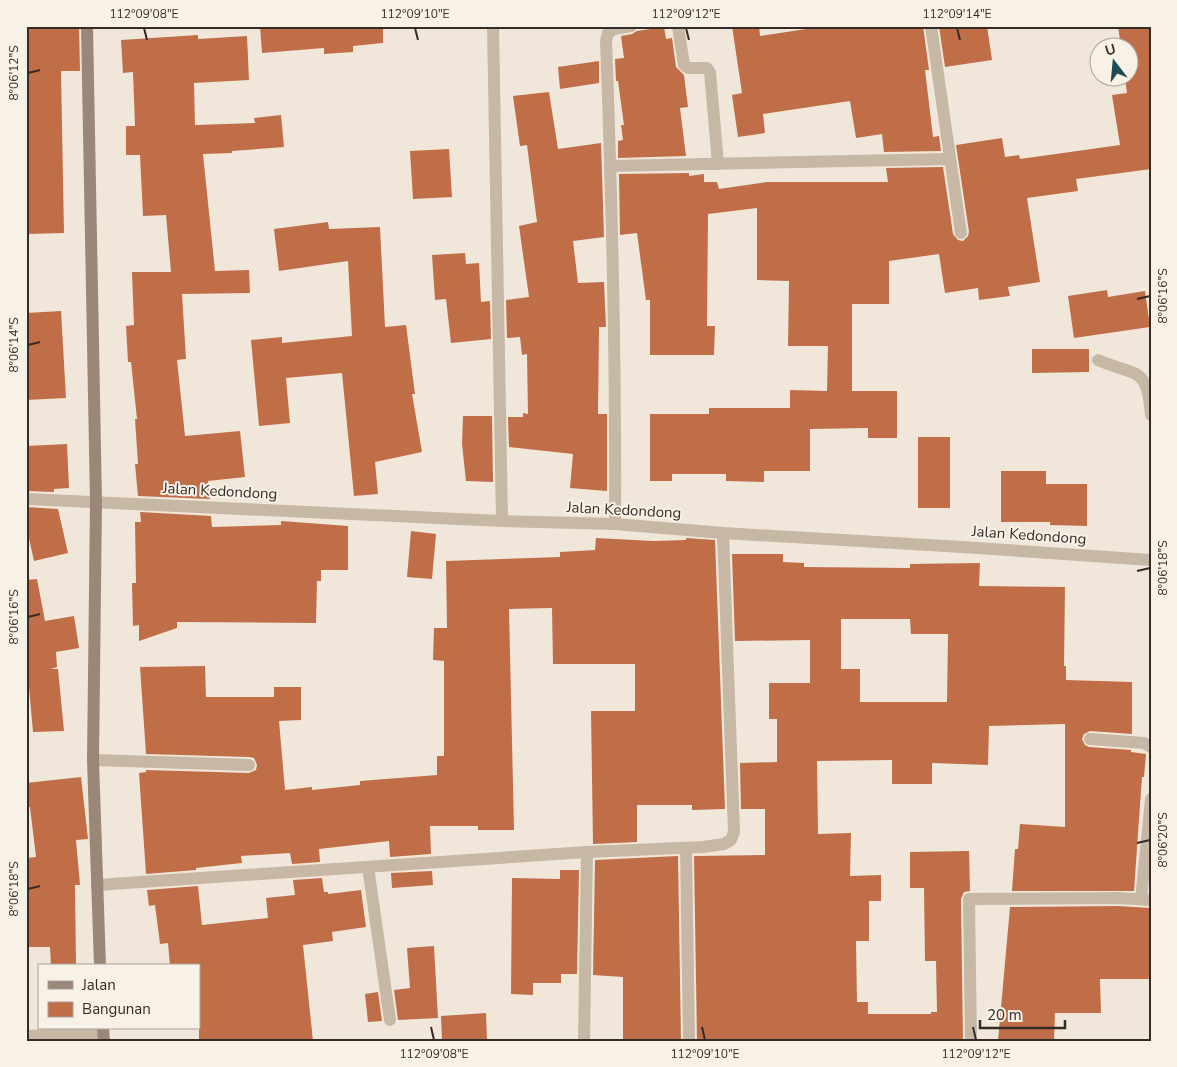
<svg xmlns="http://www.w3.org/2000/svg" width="1177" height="1067" font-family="'Nunito Sans',sans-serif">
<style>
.building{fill:#c06e48;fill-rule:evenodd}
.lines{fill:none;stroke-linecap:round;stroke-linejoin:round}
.minor{stroke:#c7b8a6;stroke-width:12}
.secondary{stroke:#9b8778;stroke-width:12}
.ticks{fill:none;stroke:#342c27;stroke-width:2}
.labels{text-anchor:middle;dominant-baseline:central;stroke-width:4;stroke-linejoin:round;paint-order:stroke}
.street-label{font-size:15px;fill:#342c27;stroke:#f8f1e6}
.neatline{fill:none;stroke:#342c27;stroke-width:2}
.ticks-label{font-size:12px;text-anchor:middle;fill:#342c27}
</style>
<rect width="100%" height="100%" fill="#f0e7da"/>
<!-- building -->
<g class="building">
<path d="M26,26H79L80,71H61L64,233L26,234Z"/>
<path d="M260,26H383V43L353,46V52L324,54V48L262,53Z"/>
<path d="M732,26H759L760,36L806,29V26H923L929,70H925L933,137L939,136L941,151L884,152L882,134L856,138L850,101L763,114L765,133L738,137L732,95L742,93Z"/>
<path d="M939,26H987L992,60L945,67Z"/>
<path d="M1118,26H1151V169L1076,179L1078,191L1027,198L1040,282L1008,287L1010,296L979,300L978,288L945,293L939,254L889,261V304H852V391H897V438H868V428L810,429V471H764V482L726,481V474H672V481H650V414H709V408H790V390L827,391L828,346H788L789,281L757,280V208L708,214L707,326H715L714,355H650V300H646L637,233L620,235L619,174L689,173V176L704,174V182H717L719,189L767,182H888L886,168L943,167L953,234L958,240L963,241L968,236L969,232L956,145L1002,138L1005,157L1019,155L1020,159L1120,145L1112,95L1127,93L1125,78H1130V48H1121Z"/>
<path d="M664,27L666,39L672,38L676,67L684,75L688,107L680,108L686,156L618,158V141L623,140L621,125H624L618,81H616L615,59L624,58L621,36L632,34L637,31Z"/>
<path d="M198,35V39L247,36L249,80L194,83L195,125L255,123L254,118L281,115L284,147L232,151V153L203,154L215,271L249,270L250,293L182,294L186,359L177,360L185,436L240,431L245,477L208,481L210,499L138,496L135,464H138L135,419H137L131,362H128L126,326L134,325L132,272H171L166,215L143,216L140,155H126V126H135L133,72L123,73L121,40Z"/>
<path d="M599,61V83L560,89L558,67Z"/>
<path d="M549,92L558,149L601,143L604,237L573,241L578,283L604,282L606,327H599L598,414H607V491L570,488L573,454L509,447L508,417H523V413L528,414L527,354L522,355L520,337L507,338L506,300L529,297L519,226L537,222L527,145L520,146L513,96Z"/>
<path d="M449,149L452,197L413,199L410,151Z"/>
<path d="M328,222L329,229L380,227L385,327L406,325L415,394H412L422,452L375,462L378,494L354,496L342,373L286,378L290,423L259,426L251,340L282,337V343L352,336L348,261L279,271L274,229Z"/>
<path d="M465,253L466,264L479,263L481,302L490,301L491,339L451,343L446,299L435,300L432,255Z"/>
<path d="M1107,290L1108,297L1145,291L1150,327L1074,338L1068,296Z"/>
<path d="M61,311L66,398L26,400V313Z"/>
<path d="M1032,349H1089V372L1032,373Z"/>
<path d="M463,416H492L493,482L466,481L462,444Z"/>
<rect x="918" y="437" width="32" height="71"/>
<path d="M67,444L69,488L54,489V492L26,491V446Z"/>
<path d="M1001,471H1046V484H1087V526L1050,525V522H1001Z"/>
<path d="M26,507L58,509L68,553L34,561L26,525Z"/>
<path d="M140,512L211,516L212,527L281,525V521L348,526V570H321V581H317L316,623L177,622V628L139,641V625L133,626L132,583H136L135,522H141Z"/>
<path d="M411,531L436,534L432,579L407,577Z"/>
<path d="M596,538L653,541L686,540V538L715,540L725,809L692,810V805H637V842L593,844L591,711H635V664H553L552,608L509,609L514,830H478V826H430L431,854L390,857L389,841L319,849L320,862L292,864L290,853L241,856L242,863L196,868V870L146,874L139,773L146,772V770L249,773L256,770L257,765L254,758L249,757L146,754L140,667L205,666L206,697H274V687H301V720L279,721L285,790L312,787V790L360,785V781L437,775V756H444V661L433,660L434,628H447L446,561L560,557V552L595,550Z"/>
<path d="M732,554H783V562L804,563V567L910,568V564L980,563L979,586L1065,587L1064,666H1066V680L1132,682V734L1090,731L1084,734L1082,739L1085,745L1089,747L1131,750V752L1146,754L1144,777H1142L1134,891H1012L1015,849H1018L1020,824L1065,827V724L989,726L988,765L932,763V784H892V760L817,761L818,834L851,833L850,876L881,875V901H869V941H856L857,1002H868V1014H931V1012H937L936,961H925L924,888H910V852L969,851L970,891L964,892L961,899L963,1041H697L694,856L765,855V809H741L740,763L777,762V719H769V683H810V640L735,641ZM841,619H910L911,634H948L947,702H860V669H841Z"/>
<path d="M37,579L45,621L74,616L79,648L56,652L57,667L51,669H58L64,731L33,732L28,676L26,677V580Z"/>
<path d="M81,777L88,839L76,840L80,885H75L76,966H51L50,947H26V858L36,857L30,807H26V783Z"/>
<path d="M678,856L681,1041H623V977L593,975L595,860Z"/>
<path d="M560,870H579L577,974H561V983H533V995L511,994L512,878L560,879Z"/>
<path d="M432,871L433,885L392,888L391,873Z"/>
<path d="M322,878L324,892H328V894L361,890L366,927L332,932L333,941L303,945L313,1041H199V966H170L168,943L160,944L155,905L149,906L147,890L198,886L202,925L268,918L266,898L295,895L293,880Z"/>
<path d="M1118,906L1151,908V979H1100L1101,1013H1055L1054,1041H998L1010,907Z"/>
<path d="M434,946L438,1018L398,1020L394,990L410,988L407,948Z"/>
<path d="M378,992L382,1021L368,1022L365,994Z"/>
<path d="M486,1013L487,1041H442L441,1016Z"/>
</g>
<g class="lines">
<!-- minor -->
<g class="minor">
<path d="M493,26L502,521"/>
<path d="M678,26L684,65L688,68H707L710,72L718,164"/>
<path d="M931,26L961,233"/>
<path d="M610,166L950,159"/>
<path d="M1098,360C1137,377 1147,365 1151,415"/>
<path d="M26,499L502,521L615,524L723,533L962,547L1151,560"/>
<path d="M615,524C616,363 612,202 606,41L608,33L614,29L631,26"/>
<path d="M1090,739L1144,743L1151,747"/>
<path d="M93,760L249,765"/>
<path d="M686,848L689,1041"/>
<path d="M368,867L390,1020"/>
<path d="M97,885L587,852L703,847L724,844L731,840L734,832L723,533"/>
<path d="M1141,899L1151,799"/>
<path d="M26,1036L103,1033"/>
<path d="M584,1041L587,852"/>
<path d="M971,1041L969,899L1118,898L1151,900"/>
</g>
<!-- secondary -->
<g class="secondary">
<path d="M87,26L96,502L93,760L100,966"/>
<path d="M103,1028L104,1041"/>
</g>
</g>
<!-- ticks -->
<path class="ticks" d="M144,28L147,40M415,28L418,40M686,28L689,40M957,28L960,40M28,73L40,70M1137,299L1150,296M28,345L40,342M1137,571L1150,568M28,617L40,614M1137,843L1150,840M28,889L40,886M431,1027L434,1040M702,1027L705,1040M973,1027L976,1040"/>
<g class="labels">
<!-- street labels -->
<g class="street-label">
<text transform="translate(220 491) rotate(3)">Jalan Kedondong</text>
<text transform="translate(624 510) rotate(3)">Jalan Kedondong</text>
<text transform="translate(1029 535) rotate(4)">Jalan Kedondong</text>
</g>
</g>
<!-- border -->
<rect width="1177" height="1067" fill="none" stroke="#f8f1e6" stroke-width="55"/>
<!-- legend -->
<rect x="38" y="964" width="162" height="65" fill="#f8f1e6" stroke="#aaa29a"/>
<rect x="48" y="981" width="25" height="8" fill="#9b8778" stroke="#aaa29a"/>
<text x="82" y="990" font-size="15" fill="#342c27">Jalan</text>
<rect x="48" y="1002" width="25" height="15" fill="#c06e48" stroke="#aaa29a"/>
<text x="82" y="1014" font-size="15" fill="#342c27">Bangunan</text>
<!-- north arrow -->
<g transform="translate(1114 62) rotate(344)"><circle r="24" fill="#f8f1e6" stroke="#aaa29a"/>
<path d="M0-4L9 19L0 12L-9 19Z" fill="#1f4c53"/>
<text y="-8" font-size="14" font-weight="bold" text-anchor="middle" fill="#342c27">U</text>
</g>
<!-- scale -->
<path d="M980 1020v8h85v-8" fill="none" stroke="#342c27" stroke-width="2.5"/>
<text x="987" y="1020" font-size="15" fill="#342c27" stroke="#f8f1e6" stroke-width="4" paint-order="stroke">20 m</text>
<rect x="28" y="28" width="1122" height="1012" class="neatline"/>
<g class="ticks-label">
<text x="144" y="18">112°09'08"E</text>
<text x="415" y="18">112°09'10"E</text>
<text x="686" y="18">112°09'12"E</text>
<text x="957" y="18">112°09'14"E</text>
<text transform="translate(14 73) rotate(-90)" y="4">8°06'12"S</text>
<text transform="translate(1163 296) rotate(-90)" y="4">8°06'16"S</text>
<text transform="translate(14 345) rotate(-90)" y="4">8°06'14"S</text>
<text transform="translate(1163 568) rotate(-90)" y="4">8°06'18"S</text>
<text transform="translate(14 617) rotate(-90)" y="4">8°06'16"S</text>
<text transform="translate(1163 840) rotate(-90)" y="4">8°06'20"S</text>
<text transform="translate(14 889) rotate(-90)" y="4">8°06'18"S</text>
<text x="434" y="1058">112°09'08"E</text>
<text x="705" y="1058">112°09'10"E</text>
<text x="976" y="1058">112°09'12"E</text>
</g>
</svg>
